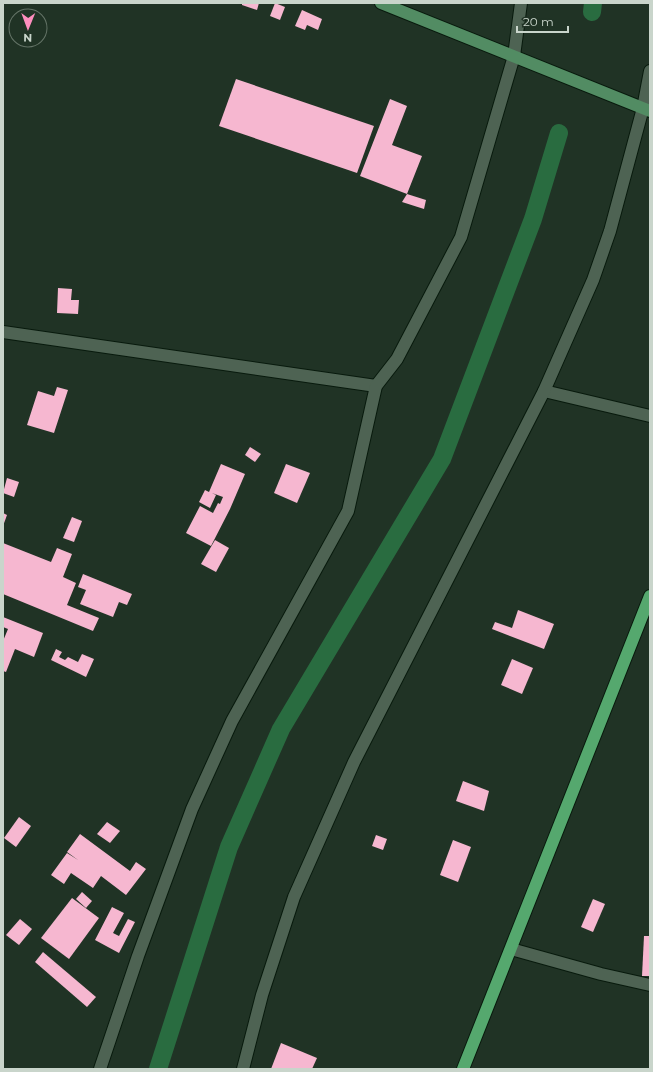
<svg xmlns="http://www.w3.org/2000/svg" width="653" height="1072" font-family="Montserrat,sans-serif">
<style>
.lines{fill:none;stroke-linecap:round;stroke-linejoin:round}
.canal{stroke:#296c40;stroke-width:18}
.building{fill:#f6b7d0}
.minor-casing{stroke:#081a0d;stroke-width:14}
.major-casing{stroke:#081a0d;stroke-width:14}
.highway-casing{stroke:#081a0d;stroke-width:14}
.minor{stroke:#4e6353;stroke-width:12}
.major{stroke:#528c63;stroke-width:12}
.highway{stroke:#55a86e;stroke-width:12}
</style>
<rect width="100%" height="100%" fill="#203325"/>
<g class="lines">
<!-- canal -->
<g class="canal">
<path d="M592,12L593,3"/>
<path d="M158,1069L229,847L281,729L442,459L533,219L559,133"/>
</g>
</g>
<!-- building -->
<g class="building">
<path d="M242,3H259L257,10L242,5Z"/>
<path d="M275,3L285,7L280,20L270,16Z"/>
<path d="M302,10L322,19L318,30L307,25L305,30L295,26Z"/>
<path d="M236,79L374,126L357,173L219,126Z"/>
<path d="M390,99L407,106L392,145L422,156L407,194L360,176Z"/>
<path d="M407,194L426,200L424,209L402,202Z"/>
<path d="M58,288L72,289L71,300H79L78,314L57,313Z"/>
<path d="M57,387L68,390L54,433L27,425L38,391L54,396Z"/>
<path d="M250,447L261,454L255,462L245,455Z"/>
<path d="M221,464L245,474L230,509L211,546L186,533L200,506L213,513L218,503L220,504L223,497L212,493L216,495L210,508L199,502L205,490L209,492Z"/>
<path d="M286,464L310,473L297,503L274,493Z"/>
<path d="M7,478L19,482L14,497L3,493Z"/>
<path d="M3,513L7,515L3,526Z"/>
<path d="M72,517L82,521L74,542L63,538Z"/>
<path d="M215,540L229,548L216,572L201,564Z"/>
<path d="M3,543L51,562L57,548L72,554L63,577L76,583L67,605L99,618L93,631L3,594Z"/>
<path d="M83,574L132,594L127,605L119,602L113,617L80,604L86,590L78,587Z"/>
<path d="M518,610L554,624L544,649L492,629L495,622L512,628Z"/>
<path d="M3,617L43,633L34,657L15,649L6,672L3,671V641L8,629L3,627Z"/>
<path d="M56,649L62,652L59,657L65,660L68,657L78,662L82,654L94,659L86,677L51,660Z"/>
<path d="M512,659L533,668L522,694L501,685Z"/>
<path d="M463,781L489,791L484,811L456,801Z"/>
<path d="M19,817L31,826L16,847L4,838Z"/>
<path d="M107,822L120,831L110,843L97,834Z"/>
<path d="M80,834L130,871L136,862L146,869L126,895L101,876L93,888L71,873L64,884L51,875L67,853L78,860L67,852Z"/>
<path d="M376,835L387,839L383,850L372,846Z"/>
<path d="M453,840L471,847L458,882L440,875Z"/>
<path d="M82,892L92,901L86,908L76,899Z"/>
<path d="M72,898L99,918L69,959L41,938Z"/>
<path d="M593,899L605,904L593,932L581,927Z"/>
<path d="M112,907L124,913L113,933L119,936L128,919L135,922L119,953L95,940Z"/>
<path d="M20,919L32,929L19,945L6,935Z"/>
<path d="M644,936H650V976H642Z"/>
<path d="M43,952L96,997L87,1007L35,962Z"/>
<path d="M281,1043L317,1058L312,1069H271Z"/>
</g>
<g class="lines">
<defs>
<g id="minor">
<path d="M3,332L376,386"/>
<path d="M544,391L650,416"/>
<path d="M511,949L601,974L650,985"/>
<path d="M100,1069L138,956L192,809L232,721L348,511L376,386L397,359L461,237L514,56L521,3"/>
<path d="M243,1069L262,995L294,897L354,762L544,391L593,280L610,231L643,108L650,71"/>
</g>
<path id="major" d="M381,3L650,111"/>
<path id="highway" d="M463,1069L650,596"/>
</defs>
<!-- minor casing -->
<use href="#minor" class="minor-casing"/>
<!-- major casing -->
<use href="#major" class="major-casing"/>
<!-- highway casing -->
<use href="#highway" class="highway-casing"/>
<!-- minor -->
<use href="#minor" class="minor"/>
<!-- major -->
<use href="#major" class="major"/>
<!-- highway -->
<use href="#highway" class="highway"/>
</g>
<!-- border -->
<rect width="653" height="1072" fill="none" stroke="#c9d5cb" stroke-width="8"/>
<!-- north arrow -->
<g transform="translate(28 28) rotate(181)"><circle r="19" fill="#203325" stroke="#647467"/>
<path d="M0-3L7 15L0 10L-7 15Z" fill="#fe8ebe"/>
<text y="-6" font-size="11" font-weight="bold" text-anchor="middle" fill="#c9d5cb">N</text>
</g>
<!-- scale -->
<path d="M517 26v6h51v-6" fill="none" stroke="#c9d5cb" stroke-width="2"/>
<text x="523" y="26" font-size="12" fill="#c9d5cb" stroke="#203325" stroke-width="3" paint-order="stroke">20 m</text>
</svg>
